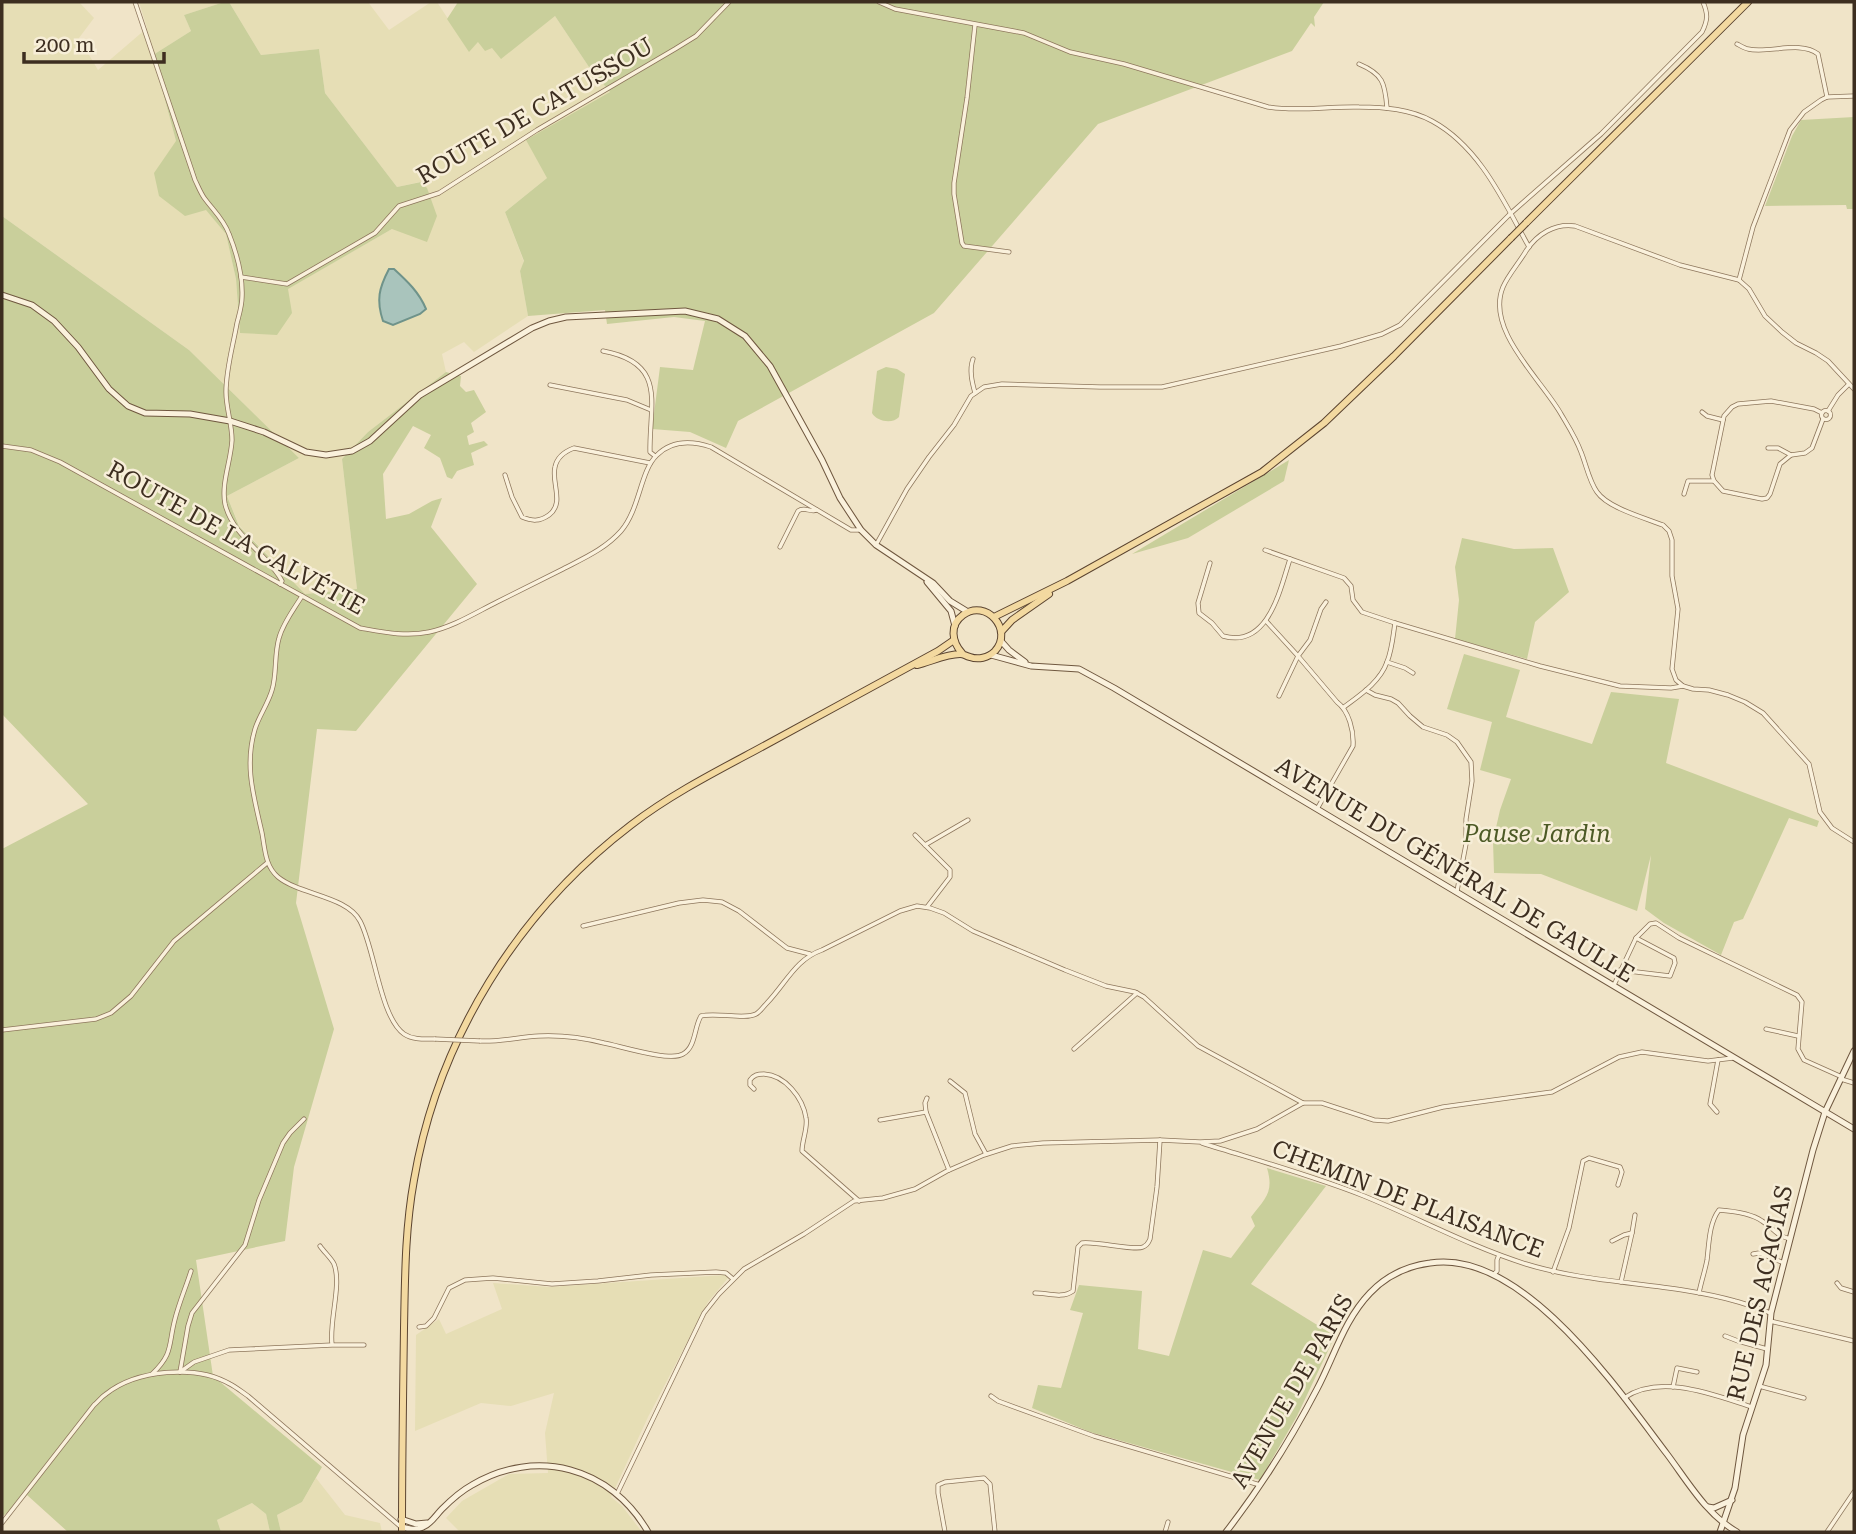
<svg xmlns="http://www.w3.org/2000/svg" width="1856" height="1534" font-family="'Roboto Serif',serif">
<style>
.farmland{fill:#e6deb5}
.green{fill:#c9cf9b}
.water{fill:#a9c4bc;stroke:#6f938a;stroke-width:2}
.lines{fill:none;stroke-linecap:round;stroke-linejoin:round}
.street-casing{stroke:#8d765c;stroke-width:5}
.secondary-casing{stroke:#6f573f;stroke-width:7}
.primary-casing{stroke:#5b4430;stroke-width:8}
.street{stroke:#faf1dc;stroke-width:3.5}
.secondary{stroke:#faf1dc;stroke-width:5}
.primary{stroke:#f3d9a0;stroke-width:6}
.street-bridge-casing{stroke:#8d765c;stroke-width:5;stroke-linecap:butt}
.primary-bridge-casing{stroke:#5b4430;stroke-width:8;stroke-linecap:butt}
.street-bridge{stroke:#faf1dc;stroke-width:3.5}
.primary-bridge{stroke:#f3d9a0;stroke-width:6}
.labels{text-anchor:middle;dominant-baseline:central;stroke-width:5;stroke-linejoin:round;paint-order:stroke}
.street-label{font-size:24px;fill:#3d2e20;stroke:#f7eed8}
.park-label{font-size:24px;font-style:italic;fill:#4d5a26;stroke:#f7eed8}
</style>
<rect width="100%" height="100%" fill="#f0e4c8"/>
<!-- farmland -->
<g class="farmland">
<path d="M2,2H79L94,18L79,38L98,70L147,28L139,2H224L184,15L191,31L153,55L176,141L206,209L226,234L236,279L240,332L287,289L392,229L420,182L397,187L325,93L319,49L261,55L229,2H368L389,30L431,2H437L469,51L478,42L555,16L589,67L610,92L547,178L505,212L524,262L520,271L528,316L474,352L464,342L442,354L446,372L368,432L342,459L357,589L305,594L239,525L227,496L299,458L189,350L2,216Z"/>
<path d="M725,1275L728,1278L708,1302L648,1417L611,1497L622,1506L642,1532H460L446,1518L462,1501L509,1474L548,1473L545,1433L554,1393L511,1406L481,1403L415,1431L416,1335L439,1319L446,1334L502,1309L493,1283L549,1287Z"/>
<path d="M316,1478L345,1515L380,1523L382,1532H281L277,1515L302,1502Z"/>
<path d="M252,1503L266,1514L270,1532H221L217,1520Z"/>
</g>
<!-- green -->
<g class="green">
<path d="M224,2H229L261,55L319,49L325,93L397,187L421,182L427,188L437,216L427,242L392,229L288,289L292,313L277,335L240,333L236,279L226,234L206,210L185,216L159,196L154,173L176,141L153,55L191,31L184,15Z"/>
<path d="M458,2H1324L1314,17L1315,27L1311,23L1292,51L1098,124L934,313L738,421L726,448L690,432L652,429L660,367L693,370L705,321L674,317L607,324L605,310L528,316L520,271L524,261L505,212L547,178L526,140L610,92L589,67L555,16L501,59L492,48L485,51L478,42L469,52L447,19Z"/>
<path d="M1854,117V209H1847L1846,205L1765,206L1792,136L1801,120Z"/>
<path d="M2,216L189,350L299,458L227,496L239,526L305,594L357,589L342,459L368,432L446,372L461,376L460,386L466,392L474,390L486,412L471,423L474,432L467,436L469,445L484,441L488,445L471,453L474,465L457,471L452,479L447,477L440,458L424,448L431,435L413,426L383,474L386,519L409,514L432,501L442,498L431,527L477,584L356,731L317,729L296,903L334,1029L294,1167L285,1241L196,1260L213,1376L322,1467L302,1502L277,1515L281,1532H270L266,1514L252,1503L217,1520L221,1532H68L27,1495L2,1517V849L88,804L2,714Z"/>
<path d="M886,367L897,369L905,374L899,417C893,424 877,422 872,413L877,371Z"/>
<path d="M1289,460L1284,481L1188,538L1132,554Z"/>
<path d="M1462,538L1514,549L1553,548L1569,592L1535,622L1527,659L1455,639L1459,600L1455,567Z"/>
<path d="M1464,654L1520,670L1506,717L1592,744L1611,692L1679,699L1666,763L1819,821L1817,827L1789,818L1743,919L1734,922L1721,955L1664,923L1645,909L1651,855L1637,911L1541,874L1494,873L1493,841L1500,810L1511,779L1480,770L1492,722L1447,709Z"/>
<path d="M1267,1168L1326,1186L1251,1284L1335,1336L1297,1416L1260,1480L1090,1432L1032,1408L1038,1385L1061,1388L1083,1313L1070,1310L1079,1285L1142,1291L1138,1349L1169,1356L1203,1250L1231,1258L1255,1226L1251,1217C1266,1198 1274,1192 1267,1168Z"/>
</g>
<!-- water -->
<path class="water" d="M389,269H394C407,281 419,292 426,309L420,314L393,325L383,321C376,300 379,288 389,269Z"/>
<g class="lines">
<defs>
<g id="street">
<path d="M135,2L195,180C198,186 201,194 205,199C214,211 224,220 229,234C237,254 243,276 242,297C242,306 239,315 237,323C233,346 226,369 226,392C226,408 232,424 232,440C231,461 221,483 225,504C233,537 267,553 282,581L280,584"/>
<path d="M879,2L895,9L1024,33L1070,52L1124,64L1268,107C1298,112 1329,106 1359,107C1384,107 1410,109 1432,121C1480,147 1504,202 1529,247"/>
<path d="M975,25L967,98L954,183V194L962,243L964,246L1009,252"/>
<path d="M1737,44C1739,45 1746,49 1748,49C1768,54 1800,40 1818,54L1827,97"/>
<path d="M1359,64C1383,74 1385,83 1387,108"/>
<path d="M1854,96L1827,97L1821,100L1804,112L1790,130L1753,227L1739,280L1749,289L1765,316L1782,332L1796,343L1816,353L1828,361L1854,389"/>
<path d="M241,277L287,284L375,233L399,206L439,193L537,130L675,49L696,36L729,2"/>
<path d="M1739,280L1680,265L1575,226C1555,223 1537,234 1526,251C1519,263 1508,275 1503,287C1485,330 1542,380 1561,414C1568,426 1576,438 1581,452C1586,464 1589,481 1597,492C1608,508 1645,518 1663,525L1669,531L1672,540V576L1678,609L1672,669L1676,680L1683,686L1693,689L1709,690L1728,695L1745,702L1763,713L1809,764L1820,812L1832,828L1854,842"/>
<path d="M603,351C668,363 649,404 650,452L655,456"/>
<path d="M973,359C969,370 972,382 975,393"/>
<path d="M550,385L627,400L651,410"/>
<circle cx="1826" cy="415" r="4.5"/>
<path d="M1828,411L1838,395L1849,384"/>
<path d="M1702,412L1707,416L1723,420"/>
<path d="M1822,413L1814,409L1771,401L1738,404L1732,407L1724,416L1712,475L1714,481L1723,491L1762,499L1767,498L1770,494L1780,464L1791,455L1805,453L1812,448L1823,419"/>
<path d="M2,446L31,450L60,462L360,628C383,632 406,637 429,632C453,627 475,613 497,602C519,591 541,580 563,569C584,558 605,549 621,531C640,509 640,471 657,455C672,440 693,441 711,447L851,530H861"/>
<path d="M1768,448H1778L1791,455"/>
<path d="M505,475L512,497L522,517C532,521 539,522 549,515C565,503 551,483 555,467C557,457 566,451 574,448L650,463"/>
<path d="M1684,494L1688,481H1714"/>
<path d="M876,545L907,489L929,457L954,425L971,396L984,387L1002,384L1100,387H1162L1341,346L1382,334L1400,325L1510,214L1601,134L1702,32C1708,20 1708,14 1703,2"/>
<path d="M780,547L798,511C805,506 810,513 817,510"/>
<path d="M1265,550L1344,578L1351,586L1353,600L1362,612L1395,623L1540,666L1620,686L1671,688L1683,686"/>
<path d="M1210,563L1198,603L1199,613L1212,623L1223,636C1268,649 1280,590 1290,559"/>
<path d="M302,596C294,609 283,623 279,638C274,655 277,674 272,690C268,704 259,716 255,729C244,766 254,797 262,833C265,849 265,866 278,877C300,895 347,896 360,921C375,949 380,1017 404,1034C413,1040 424,1039 435,1039"/>
<path d="M1266,621L1298,656L1279,696"/>
<path d="M1387,662L1405,668L1413,673"/>
<path d="M1366,690L1375,695L1391,699L1398,703L1410,716L1423,727L1447,735L1457,742L1471,762L1472,781L1466,819V844L1457,891"/>
<path d="M1344,707C1360,695 1380,682 1387,662C1392,650 1393,636 1395,623"/>
<path d="M1317,809L1353,746C1354,731 1349,711 1337,702L1298,656L1310,640L1321,609L1326,602"/>
<path d="M915,835L950,870V877L927,907"/>
<path d="M925,845L968,820"/>
<path d="M583,926L679,903L703,900L722,902L739,911L787,948L810,954"/>
<path d="M1620,970L1670,976L1675,963L1674,958L1636,938"/>
<path d="M1614,985L1636,938L1650,924L1656,923L1679,938L1797,995L1802,1002L1798,1049L1804,1060L1842,1077"/>
<path d="M1766,1029L1798,1036"/>
<path d="M2,1030L96,1019L111,1013L131,996L174,941L267,863"/>
<path d="M480,1041C501,1042 519,1037 539,1036C560,1035 584,1038 604,1043C620,1046 670,1062 683,1054C696,1047 694,1027 701,1016C716,1012 745,1020 756,1014C760,1012 764,1006 767,1003C786,983 796,959 822,950L900,911L917,906L930,908L944,913L973,931L1065,970L1106,986L1135,992L1144,997L1198,1046L1303,1103"/>
<path d="M1074,1049L1137,993"/>
<path d="M1841,1079L1854,1083"/>
<path d="M950,1081L965,1093L975,1134L986,1154"/>
<path d="M754,1089L750,1085V1080C754,1075 757,1074 764,1074C785,1075 803,1098 806,1118C808,1128 802,1140 802,1151L859,1201"/>
<path d="M927,1098L925,1103L926,1112L949,1170"/>
<path d="M1717,1112L1710,1104L1718,1060"/>
<path d="M880,1120L926,1112"/>
<path d="M1202,1143C1256,1160 1311,1175 1364,1196C1418,1218 1469,1246 1526,1264C1594,1285 1667,1282 1735,1301C1747,1304 1759,1309 1771,1313"/>
<path d="M1632,1233L1635,1215"/>
<path d="M1612,1241L1624,1235L1632,1233L1621,1282"/>
<path d="M320,1246C324,1252 331,1258 334,1264C342,1284 329,1321 332,1344"/>
<path d="M1753,1254L1759,1253L1784,1263"/>
<path d="M1553,1272L1569,1228L1583,1161L1589,1158L1620,1167L1622,1172L1618,1185"/>
<path d="M1494,1274L1497,1271V1260L1499,1255"/>
<path d="M1837,1283L1841,1288L1854,1292"/>
<path d="M1035,1293C1048,1293 1062,1299 1073,1291L1078,1247L1082,1243C1096,1241 1135,1251 1143,1247C1148,1245 1148,1243 1150,1239L1157,1187L1160,1140"/>
<path d="M1699,1293C1701,1282 1705,1271 1707,1260C1709,1244 1709,1223 1719,1210C1732,1211 1751,1213 1762,1221C1775,1229 1773,1234 1790,1239"/>
<path d="M1770,1321L1854,1341"/>
<path d="M419,1327L426,1326L434,1318L449,1288L465,1280L493,1278L552,1284L598,1281L651,1275L716,1272L726,1273L733,1279"/>
<path d="M1725,1336L1738,1341L1767,1349"/>
<path d="M180,1372L188,1326L192,1313L245,1245L259,1200L283,1143L290,1133L304,1119"/>
<path d="M180,1372L194,1362L229,1350L332,1345H364"/>
<path d="M152,1374C174,1353 168,1345 175,1319C179,1303 186,1287 191,1271"/>
<path d="M1759,1386L1804,1398"/>
<path d="M1673,1387L1677,1368L1697,1372"/>
<path d="M991,1396L998,1401L1094,1436L1260,1485"/>
<path d="M1624,1398C1661,1373 1714,1395 1752,1407"/>
<path d="M617,1494L704,1313L719,1294L744,1269L804,1234L854,1201L883,1198L915,1189L947,1171L984,1155L1012,1146L1043,1143L1160,1140L1200,1142L1220,1141L1257,1129L1303,1103H1322L1374,1120L1388,1121L1443,1107L1552,1092L1619,1057L1642,1052L1708,1061L1733,1058"/>
<path d="M2,1523L94,1405C98,1402 101,1397 106,1394C136,1370 196,1364 230,1384C236,1387 242,1392 248,1396L401,1527"/>
<path d="M945,1532L938,1493V1485L945,1482L984,1478L990,1484L995,1532"/>
<path d="M1165,1532L1168,1522"/>
<path d="M1827,1532L1854,1492"/>
</g>
<g id="secondary">
<path d="M2,295L32,305L54,321L78,347L109,389L128,406L145,413L190,414L230,421L264,432L306,452L326,455L352,451L370,441L420,395L532,328L549,321L566,317L685,311L718,319L745,336L770,366L822,460L840,498L861,530L876,545L933,583L950,601L968,612"/>
<path d="M927,582L951,611L955,626"/>
<path d="M1001,641L1009,650L1025,662"/>
<path d="M991,655L1031,666L1079,669L1114,688L1854,1129"/>
<path d="M1708,1507L1714,1508L1732,1500"/>
<path d="M401,1519L416,1524L427,1523"/>
<path d="M402,1527C409,1529 415,1531 423,1527C431,1524 436,1515 442,1509C451,1500 461,1491 472,1485C536,1447 611,1467 648,1532"/>
<path d="M1226,1532C1261,1487 1291,1439 1317,1389C1334,1357 1344,1320 1370,1293C1386,1276 1408,1266 1430,1263C1522,1248 1619,1391 1667,1454C1688,1482 1706,1514 1737,1532"/>
<path d="M1720,1532L1735,1488L1743,1435L1766,1365L1771,1313L1813,1150L1825,1112L1854,1051"/>
</g>
<g id="primary">
<path d="M1526,223L1748,2"/>
<path d="M994,617L1067,581L1262,472L1324,423L1394,356L1511,238"/>
<path d="M1001,632L1012,620L1049,594"/>
<path d="M917,665C930,662 946,654 960,654C965,654 965,656 970,657C978,660 988,658 995,651C1014,630 986,598 963,615C949,625 952,642 962,653"/>
<path d="M402,1532C402,1464 403,1396 404,1328C405,1278 405,1229 414,1180C438,1039 518,911 631,825C670,795 715,772 758,749C818,716 878,684 938,651L954,640"/>
</g>
</defs>
<!-- street casing -->
<use href="#street" class="street-casing"/>
<!-- secondary casing -->
<use href="#secondary" class="secondary-casing"/>
<!-- primary casing -->
<use href="#primary" class="primary-casing"/>
<!-- street -->
<use href="#street" class="street"/>
<!-- secondary -->
<use href="#secondary" class="secondary"/>
<!-- primary -->
<use href="#primary" class="primary"/>
<defs>
<path id="street-bridge" d="M435,1039L480,1041"/>
<path id="primary-bridge" d="M1511,238L1526,223"/>
</defs>
<!-- street-bridge casing -->
<use href="#street-bridge" class="street-bridge-casing"/>
<!-- primary-bridge casing -->
<use href="#primary-bridge" class="primary-bridge-casing"/>
<!-- street-bridge -->
<use href="#street-bridge" class="street-bridge"/>
<!-- primary-bridge -->
<use href="#primary-bridge" class="primary-bridge"/>
</g>
<g class="labels">
<!-- street labels -->
<g class="street-label">
<text transform="translate(535 111) rotate(-30)">ROUTE DE CATUSSOU</text>
<text transform="translate(236 538) rotate(29)">ROUTE DE LA CALVÉTIE</text>
<text transform="translate(1455 870) rotate(31)">AVENUE DU GÉNÉRAL DE GAULLE</text>
<text transform="translate(1408 1199) rotate(21)">CHEMIN DE PLAISANCE</text>
<text transform="translate(1760 1293) rotate(-77)">RUE DES ACACIAS</text>
<text transform="translate(1292 1391) rotate(-60)">AVENUE DE PARIS</text>
</g>
<!-- park labels -->
<g class="park-label">
<text x="1537" y="834">Pause Jardin</text>
</g>
</g>
<!-- border -->
<rect width="1856" height="1534" fill="none" stroke="#3d2e20" stroke-width="7"/>
<!-- scale -->
<path d="M24 52v10h140v-10" fill="none" stroke="#3d2e20" stroke-width="3.5"/>
<text x="35" y="52" font-size="21" fill="#3d2e20" stroke="#f7eed8" stroke-width="5" paint-order="stroke">200 m</text>
</svg>
